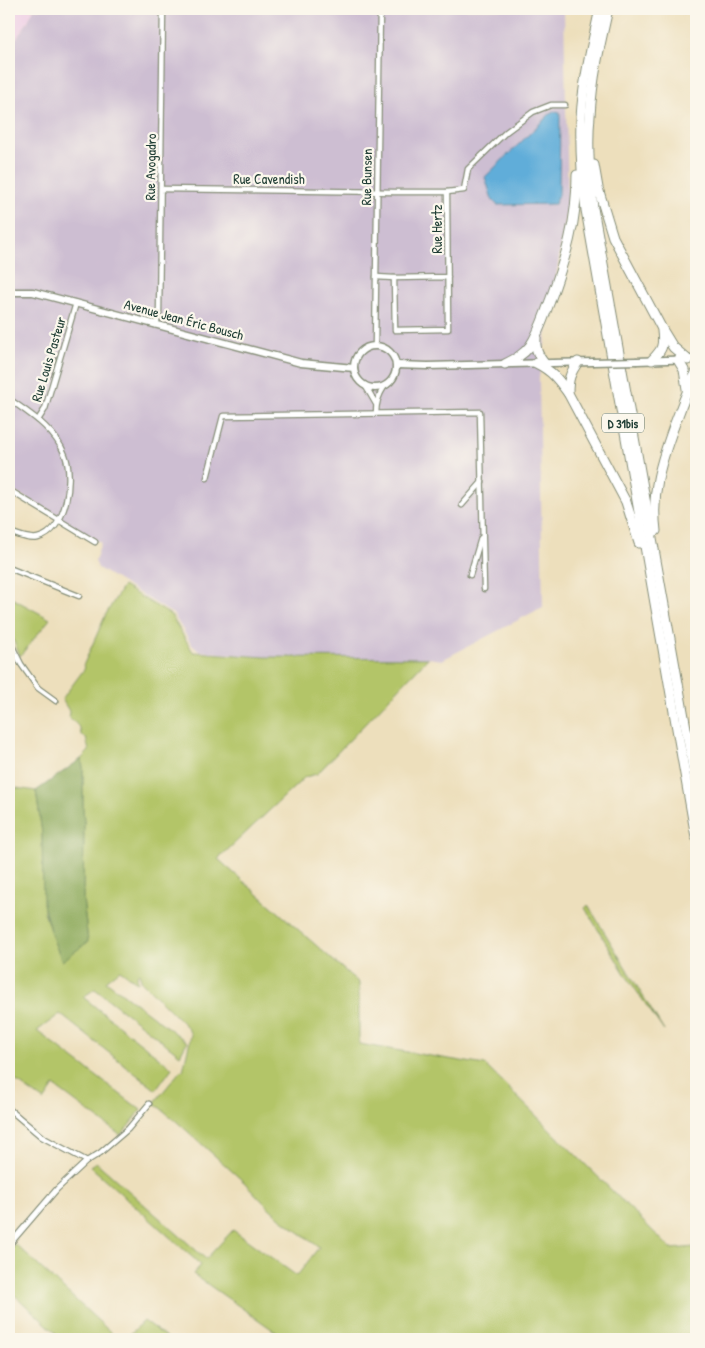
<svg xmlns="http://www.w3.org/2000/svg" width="705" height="1348" font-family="'Patrick Hand',sans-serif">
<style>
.built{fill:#efd0e6}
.industrial{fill:#cdbed2}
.green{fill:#b3c568;stroke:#69814e}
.forest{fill:#8eaa5c;stroke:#567448}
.water{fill:#60add9;stroke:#407586}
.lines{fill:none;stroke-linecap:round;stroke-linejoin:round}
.street-casing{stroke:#868e78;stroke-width:7}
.secondary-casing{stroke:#868e78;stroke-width:9}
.highway-casing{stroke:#868e78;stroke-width:11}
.street{stroke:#fff;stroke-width:4.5}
.secondary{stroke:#fff;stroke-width:6}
.highway{stroke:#fff;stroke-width:9}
.secondary-bridge-casing{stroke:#868e78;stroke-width:9;stroke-linecap:butt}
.secondary-bridge{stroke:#fff;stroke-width:6}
.labels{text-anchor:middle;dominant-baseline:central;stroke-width:4.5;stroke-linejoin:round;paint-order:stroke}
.shield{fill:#fbf7ec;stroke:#61756b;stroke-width:1}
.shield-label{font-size:12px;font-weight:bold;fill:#1f3d34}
.street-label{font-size:14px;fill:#1f3d34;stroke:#fbf7ec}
</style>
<rect width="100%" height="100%" fill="#fbf7ec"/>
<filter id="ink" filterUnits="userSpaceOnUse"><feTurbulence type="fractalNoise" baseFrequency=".02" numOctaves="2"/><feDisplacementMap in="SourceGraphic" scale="10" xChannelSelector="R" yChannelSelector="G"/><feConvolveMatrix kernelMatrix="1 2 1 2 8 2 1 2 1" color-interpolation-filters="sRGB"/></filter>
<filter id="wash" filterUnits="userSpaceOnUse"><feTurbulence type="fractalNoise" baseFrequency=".0096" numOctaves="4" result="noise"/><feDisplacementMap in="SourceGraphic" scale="20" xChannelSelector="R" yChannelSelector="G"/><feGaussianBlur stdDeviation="1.12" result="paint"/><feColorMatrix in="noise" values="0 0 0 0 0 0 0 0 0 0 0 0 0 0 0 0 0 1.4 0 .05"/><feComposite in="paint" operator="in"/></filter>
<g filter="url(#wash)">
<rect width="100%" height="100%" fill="#eddfbc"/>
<!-- built -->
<path class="built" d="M9,9H34L27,23L9,49Z"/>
<!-- industrial -->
<path class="industrial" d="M34,9H564L568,205L539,378L543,607L442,660L428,658L265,657L199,651L192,645L173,614L98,568L95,561L101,543L63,520L56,514L9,489V49L27,23Z"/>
<!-- green -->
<g class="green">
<path d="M123,586L171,615L193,652L265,657L428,658L317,774L305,777L218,859L359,983V1044L485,1065L671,1249L696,1247L695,1332H696V1339H286L193,1274L201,1265L90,1166L96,1162L206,1259L233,1230L297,1276L319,1247L280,1218L264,1203L244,1182L176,1121L154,1103L181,1070L183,1071L191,1035L188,1028L142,982L139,973L137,975L138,983L120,970L106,981L187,1042L180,1055L95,989L83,997L172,1068L156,1090L60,1014L37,1031L141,1110L127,1128L120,1135L54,1086L44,1101L9,1076V1051L11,1049L9,1038V794L16,788L36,791L42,833L44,912L51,934L62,961L88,941L83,899L84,822L83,809V767L81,759L89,751L86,738L81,735L80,728L69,717L70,713L62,699L85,668L83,666L106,614Z"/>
<path d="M10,597L50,619L20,656L9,630V598Z"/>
<path d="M588,905L664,1031L625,974L585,908Z"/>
<path d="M15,1244L118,1339H49L56,1333L9,1290V1250Z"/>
<path d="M144,1321L169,1339H125Z"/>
</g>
<!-- forest -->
<path class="forest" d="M81,759L83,767V809L84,822L83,899L88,942L62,961L51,934L43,904L42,833L36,791Z"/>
<!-- water -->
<path class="water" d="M553,111L560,113L559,194L555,204L497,205L492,199L485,177Z"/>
</g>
<g filter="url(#ink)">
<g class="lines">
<defs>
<g id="street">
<path d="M161,189L395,192H447L464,190L468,169L506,132L533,112L551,105H565"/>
<path d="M447,192L448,329L395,330L394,278L448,277"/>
<path d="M376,277L394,278"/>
<path d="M156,325L159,314L163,9"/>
<path d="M375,346L380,9"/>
<path d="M365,385L376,404"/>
<path d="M9,399C30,414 55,429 65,455C74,478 67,531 38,538C29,540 18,535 9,532"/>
<path d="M376,413C376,403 378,396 384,387"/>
<path d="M38,420L45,409L76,303"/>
<path d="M207,478L223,416L480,412L484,589"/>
<path d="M9,490L95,542"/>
<path d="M462,505L482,482"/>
<path d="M9,568L79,596"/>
<path d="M470,575L481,538"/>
<path d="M9,640L21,664L38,688L56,701"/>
<path d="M9,1109L42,1137L87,1161"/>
<path d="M9,1245L57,1189L87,1161L100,1153L128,1129L149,1104"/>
</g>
<g id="secondary">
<path d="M9,292H33L301,363L354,368"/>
<circle cx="375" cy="367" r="21"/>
<path d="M637,361L696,359"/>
<path d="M397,365L428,366L593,362"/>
</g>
<g id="highway">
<path d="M600,9C592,45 583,81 581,118C580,149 582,179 586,210L696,837"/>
<path d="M608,9C600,44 592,79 590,116C587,146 590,178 593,208L696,784"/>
<path d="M594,165L598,188L613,237L662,329L673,347L688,360"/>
<path d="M536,337C535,348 537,354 544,363"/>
<path d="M652,360C662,350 664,346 662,331"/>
<path d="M678,360L684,370L687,389"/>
<path d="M578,362C570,373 568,380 568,393L626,502L639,543"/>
<path d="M536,363C552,371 558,379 568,393"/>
<path d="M505,364C515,359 523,355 530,346C539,333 544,316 550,301C566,256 577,223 577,175"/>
<path d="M656,531C651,492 661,462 674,426C681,408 687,390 696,373"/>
</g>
</defs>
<!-- street casing -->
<use href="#street" class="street-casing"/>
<!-- secondary casing -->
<use href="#secondary" class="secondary-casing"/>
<!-- highway casing -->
<use href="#highway" class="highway-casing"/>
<!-- street -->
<use href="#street" class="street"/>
<!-- secondary -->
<use href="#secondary" class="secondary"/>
<!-- highway -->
<use href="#highway" class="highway"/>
<defs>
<path id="secondary-bridge" d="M593,362L637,361"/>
</defs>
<!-- secondary-bridge casing -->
<use href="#secondary-bridge" class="secondary-bridge-casing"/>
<!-- secondary-bridge -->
<use href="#secondary-bridge" class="secondary-bridge"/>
</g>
</g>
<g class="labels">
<!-- shield labels -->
<rect class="shield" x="602" y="413.5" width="42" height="19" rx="4"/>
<g class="shield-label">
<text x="623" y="423">D 31bis</text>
</g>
<!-- street labels -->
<g class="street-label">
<text transform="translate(150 167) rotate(-89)">Rue Avogadro</text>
<text transform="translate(366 177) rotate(-89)">Rue Bunsen</text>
<text x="269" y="178">Rue Cavendish</text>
<text transform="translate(436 229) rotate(-90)">Rue Hertz</text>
<text transform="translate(184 319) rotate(15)">Avenue Jean Éric Bousch</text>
<text transform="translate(48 359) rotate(-73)">Rue Louis Pasteur</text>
</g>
</g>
<!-- margin -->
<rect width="705" height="1348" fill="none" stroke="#fbf7ec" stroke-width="30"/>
</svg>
